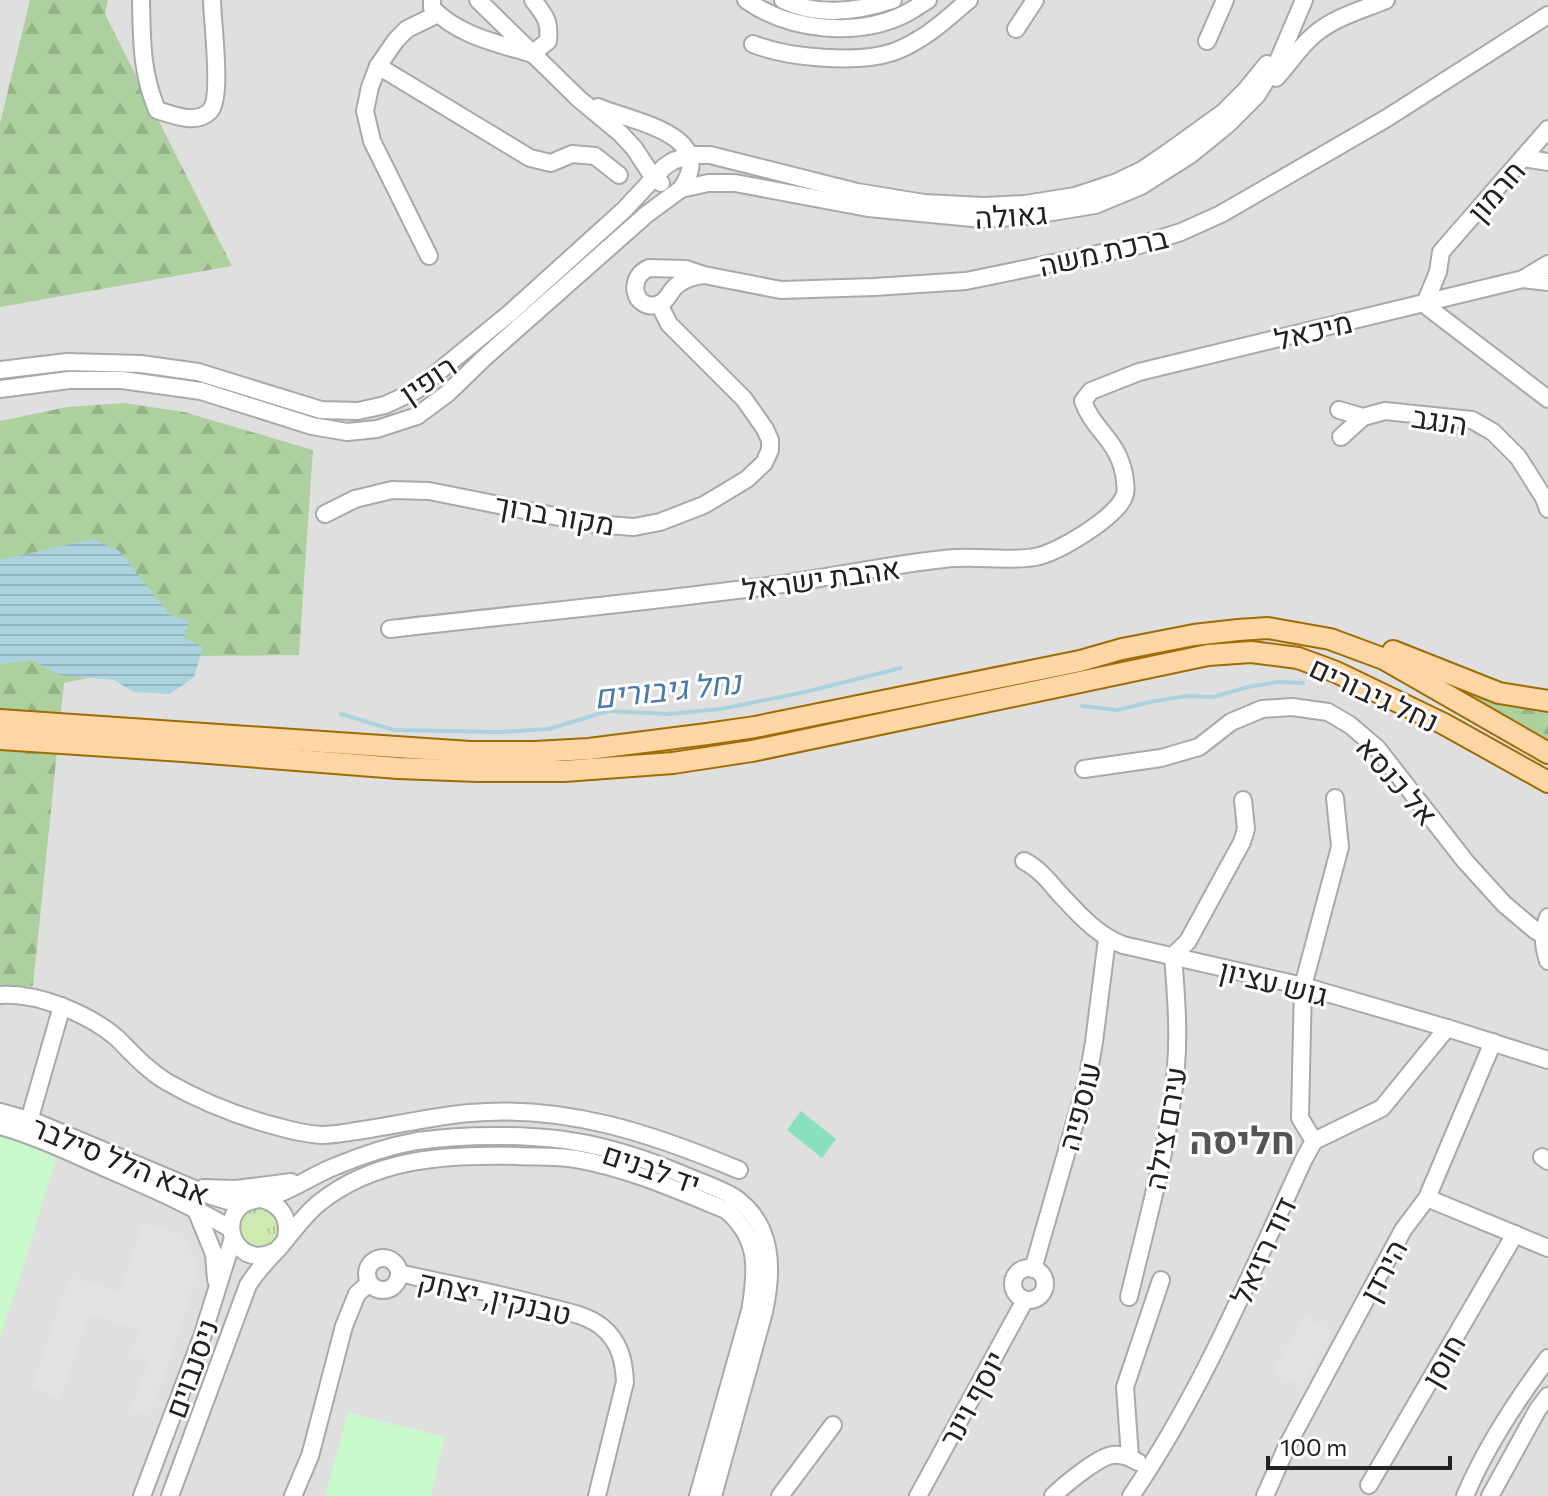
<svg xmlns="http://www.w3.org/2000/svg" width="1548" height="1496" font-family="Commissioner,Heebo,sans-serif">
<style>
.residential{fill:#e0dfdf}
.grass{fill:url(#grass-tufts)}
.forest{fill:url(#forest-firs)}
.park{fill:#c8facc}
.pitch{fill:#88e0be}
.parking{fill:#e2e2e2}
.water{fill:url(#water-rules)}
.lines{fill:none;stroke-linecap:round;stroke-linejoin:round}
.stream{stroke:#aad3df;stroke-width:4}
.minor-casing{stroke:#a9a9a9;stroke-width:20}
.major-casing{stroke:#a06b00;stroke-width:24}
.minor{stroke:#fff;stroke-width:16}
.major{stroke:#fcd6a4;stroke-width:20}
.labels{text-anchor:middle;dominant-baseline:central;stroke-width:6;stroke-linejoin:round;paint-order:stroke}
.street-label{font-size:30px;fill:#222;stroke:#fff}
.water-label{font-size:32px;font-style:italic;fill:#4a7aab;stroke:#fff}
.district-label{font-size:38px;font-weight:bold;fill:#555;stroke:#fff}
</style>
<defs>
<pattern id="grass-tufts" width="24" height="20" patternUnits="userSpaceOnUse" patternTransform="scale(2)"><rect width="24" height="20" fill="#cdebb0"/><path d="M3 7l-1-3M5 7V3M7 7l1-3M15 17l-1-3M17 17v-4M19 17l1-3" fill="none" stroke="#b0c997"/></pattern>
<pattern id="forest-firs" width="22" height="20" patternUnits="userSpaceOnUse" patternTransform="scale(2)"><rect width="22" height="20" fill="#add19e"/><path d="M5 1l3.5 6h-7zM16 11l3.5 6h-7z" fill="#95b388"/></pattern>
<pattern id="water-rules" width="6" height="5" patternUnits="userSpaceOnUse" patternTransform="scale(2)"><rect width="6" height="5" fill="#aad3df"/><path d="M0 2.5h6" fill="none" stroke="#92b5bf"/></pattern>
</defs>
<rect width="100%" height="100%" fill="#f2efe9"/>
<!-- residential -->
<rect class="residential" x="0" y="0" width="1548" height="1496"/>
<!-- grass -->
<circle class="grass" cx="259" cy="1228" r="20"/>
<!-- forest -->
<g class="forest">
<path d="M30,0H108L105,14L232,266L0,307V123Z"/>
<path d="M124,403L184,412L313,450L299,655L192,656L64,683L33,986L0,989V421L67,407Z"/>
<path d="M1415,666L1548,707V744Z"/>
</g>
<!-- park -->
<g class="park">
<path d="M0,1134L56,1158L22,1271L0,1337Z"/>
<path d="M348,1413L445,1437L431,1495L434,1496H325Z"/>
</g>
<!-- pitch -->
<path class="pitch" d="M801,1111L836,1139L822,1158L787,1130Z"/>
<!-- parking -->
<g class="parking">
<path d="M144,1222L170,1230L185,1242L194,1256L198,1269L180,1330L149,1416L131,1409L149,1362L131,1355L140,1330L89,1313L60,1398L31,1388L70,1277L120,1292Z"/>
<path d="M1305,1316L1333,1332L1301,1387L1273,1371Z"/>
</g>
<!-- water -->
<path class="water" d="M93,539L119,551L170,615L189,621L184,638L203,647L194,677L170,694L134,692L114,680L60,675L32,660L0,664V560Z"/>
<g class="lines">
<!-- stream -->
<g class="stream">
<path d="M1082,706L1117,710L1155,701L1187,696L1213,697L1248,687L1278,682L1303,683"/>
<path d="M341,714L394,730L499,732L549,729L608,711L668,714L721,709L805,692L901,668"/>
</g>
<defs>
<g id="minor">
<path d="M141,0C142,41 141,71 157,110C173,115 196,125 210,111C223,98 212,20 212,0"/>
<path d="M432,0V8C459,36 497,43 532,54L548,41C550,20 545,16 533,0"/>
<path d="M478,0L579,99L620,133L634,148L653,177L661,183"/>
<path d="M746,0C790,31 858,38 907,13C914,9 921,4 928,0"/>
<path d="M783,0C818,17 857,12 893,0"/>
<path d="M1016,29L1035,0"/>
<path d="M1207,41L1225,0"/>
<path d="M753,44C788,58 858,64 893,52C902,49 913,43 921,38C938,28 953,13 969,0"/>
<path d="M378,66L530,158L551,163L572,154L595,156L619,175"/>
<path d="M1276,78C1289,64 1300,46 1315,34C1335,17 1362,10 1386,0"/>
<path d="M598,107C633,122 719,134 681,189"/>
<path d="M1548,129L1441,252L1438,272L1426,301L1429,308L1548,399"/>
<path d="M1523,158L1548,162"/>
<path d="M429,256L372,141L365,111L370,87L378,66L396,40L407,29L438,14"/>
<path d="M704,275C693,276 683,279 675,287C668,294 667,302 657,305C634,310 626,278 649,268L686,269L704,275L781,290L874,287L966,281L1136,246L1181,232L1221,214L1387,118L1548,15"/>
<path d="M1523,279L1548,282"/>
<path d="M0,370L67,362L141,364L198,372L321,410L358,411L385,405L415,391L510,313L624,210L664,167L673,161L690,155H710L857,192L924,203L984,206L1025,204L1075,196L1117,182L1142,170L1167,153L1224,112L1245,91L1267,64"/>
<path d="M0,389L69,380H122L201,391L312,426L347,432L377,429L417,416L448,393L484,358L647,214L681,189L708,183H735L868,208L983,219L1028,216L1095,205L1141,186L1190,155L1227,125L1257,95L1278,61L1304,0"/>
<path d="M1339,410L1363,417L1385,411L1472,420L1493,432L1518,457L1544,498L1548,509"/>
<path d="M1341,437L1363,417"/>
<path d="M325,514L355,499L392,490L429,491L594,524L634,527L660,522L704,505L747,479L764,463L770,450V440L765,429L744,399L669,324L659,304"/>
<path d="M390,629C519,614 648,602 776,585C832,577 888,565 944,559C974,555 1005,562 1035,557C1058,553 1115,518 1124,497C1127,491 1125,481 1124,474C1117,439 1093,430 1083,401L1091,391L1139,372L1523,279L1548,264"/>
<path d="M1084,769L1161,758L1199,747L1231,722L1262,709L1292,707L1328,712L1350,725L1377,748L1465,861L1504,904L1536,931L1543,934"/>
<path d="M1024,861C1038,868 1048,880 1058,892C1077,912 1096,935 1123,945L1303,986L1447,1028L1548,1060"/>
<path d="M1548,917C1542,933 1543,945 1548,961"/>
<path d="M0,995C37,992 89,1014 117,1038C133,1054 147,1070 167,1082C202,1102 240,1117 279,1127C293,1131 306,1134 321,1135C335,1135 349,1132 363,1130C398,1125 434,1116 470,1113C565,1104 653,1134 739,1170"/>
<path d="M0,1112L36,1122L211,1196L242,1205"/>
<path d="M0,1126C36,1136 69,1152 103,1167C146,1186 191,1205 231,1229"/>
<path d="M27,1128L62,1006"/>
<path d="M1314,1141L1300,1118L1303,986L1340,847L1335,798"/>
<path d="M1314,1141L1382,1108L1447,1028"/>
<path d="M1542,1157L1548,1161"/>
<path d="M203,1188L236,1189L291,1182"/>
<path d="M1427,1198L1548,1248"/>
<path d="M261,1199C281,1204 290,1218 286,1238"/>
<path d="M196,1210L214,1254L216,1280"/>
<path d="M273,1252C262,1258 249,1257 240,1248C228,1236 228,1216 242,1205C251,1198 265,1200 276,1195C297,1187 315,1174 336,1166C362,1155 390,1146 417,1141C453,1136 496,1135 532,1137C584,1139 637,1155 684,1175C700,1182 719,1188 734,1197C774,1225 773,1270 764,1312L713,1496"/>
<circle cx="383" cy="1274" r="16"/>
<circle cx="1029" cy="1284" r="16"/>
<path d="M1033,1269L1088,1077L1094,1042L1107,939"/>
<path d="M399,1273C447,1284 496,1293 544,1306C563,1311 586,1314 602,1327C620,1342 624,1361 625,1382L597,1496"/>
<path d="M1129,1297C1147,1221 1169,1145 1176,1067C1179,1031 1176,993 1173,956L1188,941L1242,842L1246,829L1243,800"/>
<path d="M1130,1457L1125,1387L1161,1280"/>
<path d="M1369,1485L1515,1234"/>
<path d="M142,1496L202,1337L233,1238"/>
<path d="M170,1496L248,1285C257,1271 267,1260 279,1248C292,1233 303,1216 319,1203C375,1158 447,1154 516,1156C536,1157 557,1156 576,1159C628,1168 677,1190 726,1210C760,1239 757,1270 750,1311L698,1496"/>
<path d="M293,1496L310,1456L344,1326L357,1294L369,1283"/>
<path d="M780,1496L833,1425"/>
<path d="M918,1496L1025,1300"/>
<path d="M1053,1496C1063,1486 1099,1456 1113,1455C1121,1454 1131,1458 1138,1462"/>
<path d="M1131,1496C1202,1392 1251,1273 1304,1159L1314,1141"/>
<path d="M1265,1496L1287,1446L1403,1230L1427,1198L1493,1042"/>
<path d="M1465,1496C1486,1446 1516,1401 1548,1358"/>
<path d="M1490,1496L1538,1409L1548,1396"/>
</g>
<g id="major">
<path d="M1393,651L1499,693L1548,701"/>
<path d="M0,720L470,752H535L589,749L707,734L755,727L1080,661L1122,649L1194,635L1238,630L1268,628L1330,639L1384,659L1548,753"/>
<path d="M0,739L183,751L398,768L478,771H564L673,763L752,751L1208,655L1251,652L1298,658L1336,672L1444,724L1548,782"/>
</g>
</defs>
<!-- minor casing -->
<use href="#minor" class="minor-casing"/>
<!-- major casing -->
<use href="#major" class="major-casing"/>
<!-- minor -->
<use href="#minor" class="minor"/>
<!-- major -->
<use href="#major" class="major"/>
</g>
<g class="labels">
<!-- street labels -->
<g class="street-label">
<text transform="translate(1495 190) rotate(-49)">חרמון</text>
<text transform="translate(1011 214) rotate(-4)">גאולה</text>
<text transform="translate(1103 250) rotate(-13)">ברכת משה</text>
<text transform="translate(1313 329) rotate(-14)">מיכאל</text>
<text transform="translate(427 378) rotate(-34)">רופין</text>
<text transform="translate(1440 419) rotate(9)">הנגב</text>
<text transform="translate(555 513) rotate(10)">מקור ברוך</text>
<text transform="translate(821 577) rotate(-8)">אהבת ישראל</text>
<text transform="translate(1375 693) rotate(25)">נחל גיבורים</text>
<text transform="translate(1398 780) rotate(49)">אל כנסא</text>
<text transform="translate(1274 981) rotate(14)">גוש עציון</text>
<text transform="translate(1078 1106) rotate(-75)">עוספיה</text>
<text transform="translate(1164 1128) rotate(-80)">עירם צילה</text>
<text transform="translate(121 1159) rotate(22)">אבא הלל סילבר</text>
<text transform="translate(652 1167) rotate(19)">יד לבנים</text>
<text transform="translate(1262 1250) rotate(-65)">דוד רזיאל</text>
<text transform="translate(1382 1270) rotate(-62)">הירדן</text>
<text transform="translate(495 1296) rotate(13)">טבנקין, יצחק</text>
<text transform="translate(1442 1360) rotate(-60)">חוסן</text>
<text transform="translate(190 1368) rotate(-70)">ניסנבוים</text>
<text transform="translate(971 1398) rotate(-61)">יוסף וינר</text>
</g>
<!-- water labels -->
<g class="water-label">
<text transform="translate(667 688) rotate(-6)">נחל גיבורים</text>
</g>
<!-- district labels -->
<g class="district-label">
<text x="1242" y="1138">חליסה</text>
</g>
</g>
<!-- scale -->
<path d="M1268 1456v12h182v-12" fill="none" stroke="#222222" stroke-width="4"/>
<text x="1280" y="1456" font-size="24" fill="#222222" stroke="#ffffff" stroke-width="6" paint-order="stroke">100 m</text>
</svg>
